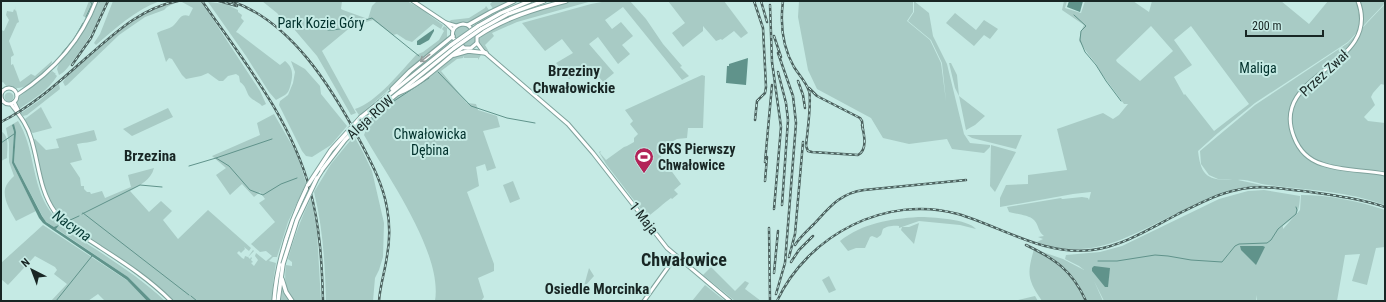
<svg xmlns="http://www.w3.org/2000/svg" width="1386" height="302" font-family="'Roboto Condensed',sans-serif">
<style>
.green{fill:#a8cbc5;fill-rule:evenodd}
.water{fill:#60938b}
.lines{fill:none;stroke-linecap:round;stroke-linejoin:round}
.stream{stroke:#60938b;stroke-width:1}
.secondary-casing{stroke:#7ea29c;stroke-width:5}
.primary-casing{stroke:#7ea29c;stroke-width:5.5}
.secondary{stroke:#fff;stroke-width:3}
.primary{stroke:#fff;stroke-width:3.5}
.rail-casing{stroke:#4c615e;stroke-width:2.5}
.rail{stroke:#c5eae4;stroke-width:1;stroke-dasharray:3;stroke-linecap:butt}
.primary-bridge-casing{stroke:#7ea29c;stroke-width:5.5;stroke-linecap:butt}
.primary-bridge{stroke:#fff;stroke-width:3.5}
.oneway{stroke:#979d9c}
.labels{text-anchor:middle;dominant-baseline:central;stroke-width:4;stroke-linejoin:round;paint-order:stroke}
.park-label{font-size:14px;fill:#00312c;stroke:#c5eae4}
.street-label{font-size:14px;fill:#182624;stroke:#c5eae4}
.poi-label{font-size:14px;font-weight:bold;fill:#182624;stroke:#c5eae4;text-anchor:start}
.neighbourhood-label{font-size:15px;font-weight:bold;fill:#182624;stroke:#c5eae4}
.water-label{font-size:15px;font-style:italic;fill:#053833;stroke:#c5eae4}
.district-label{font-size:18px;font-weight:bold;fill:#182624;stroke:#c5eae4}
</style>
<rect width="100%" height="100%" fill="#c5eae4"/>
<!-- green -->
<g class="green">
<path d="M89,1H94L87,18L83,16Z"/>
<path d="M98,1H107C98,23 87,43 72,62C68,67 65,72 59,75L57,69L59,63L80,37L93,14Z"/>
<path d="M113,1H160C135,10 116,28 96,45L94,43L100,34Z"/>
<path d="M189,1H201L260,91L266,104L262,106C258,101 253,101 249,96C246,91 246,86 240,82L239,76L236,74L228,76L223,81H219L208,73L201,76L186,79L182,75L172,59L169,58L166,62L157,33C162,30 169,29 173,26C179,21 180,13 189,16L193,8L182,2Z"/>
<path d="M262,1H342L341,9L343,10L368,19L372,6L377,1H407L421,9L409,1H410L444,24L426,13L443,25L441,29L433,24L412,42L406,40L397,34L393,35L373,20L352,26L323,50L322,51L356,113L351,115L317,56L288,22L285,23L277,13Z"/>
<path d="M493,1H511L493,9L490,4Z"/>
<path d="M571,1H592L517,22L492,33L494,36L485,45L488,50L486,51L479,44V39L483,35L506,22L543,8Z"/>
<path d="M607,1H630L646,19L663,44L682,66L680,67L689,76L682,80L623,7L605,20L612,29L621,22L633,36L622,45L630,54L618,64L598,37L589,44L614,73L603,82L594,71L587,75L582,69L569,79L556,63L573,53L562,39L545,51L522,23L591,4Z"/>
<path d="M668,1H724L748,33L741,38L734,31L722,40L721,39L716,41L703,26V31L683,47L672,33L685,23Z"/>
<path d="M799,1H913V12L907,21L930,40L941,63L946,101L942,63L931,40L908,21L914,12V1L929,13L933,36L947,64L964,134L970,143L990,145V147L984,153L952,149L947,139L909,144L883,138L871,118L817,89L808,70L798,17Z"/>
<path d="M1064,1H1067L1065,8L1081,13L1085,1H1133L1149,12L1152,1H1281L1309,24L1328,1H1385V3L1348,42L1255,103L1218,133L1198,151C1201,177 1208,180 1233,180L1218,179L1209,175L1201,164L1200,151L1255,105L1348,43L1385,4V85L1381,84L1373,93L1371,97L1375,105L1364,117L1368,121L1385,123V205C1347,191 1307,190 1268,185C1257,184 1249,179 1238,180L1266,186L1240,188L1224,192C1202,201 1181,211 1159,222C1117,243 1084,259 1037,242L1043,239L1038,237L1044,236C1038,232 1039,225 1034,220C1029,215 1016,214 1009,212L1007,207L1061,198L1062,199H1063L1082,197L1088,198L1089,200L1091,192L1073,194L1000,207V198L1006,185L1028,184V175L1067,170L1057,129L1103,113L1113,119L1119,115L1128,104H1124L1101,73L1096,64L1088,54L1079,41L1081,31L1084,25L1062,10ZM1151,26L1173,51L1140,81L1117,62L1116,60ZM1191,26L1249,104L1214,131L1185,94L1184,95L1174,77L1192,65L1174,40Z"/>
<path d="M177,2L167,7L164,10L145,17L119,35L67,85L65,86L63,82L67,76C93,55 117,27 147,12C157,7 167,5 177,2Z"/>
<path d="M208,2L226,4L238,10V12L242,15L241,18L244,21L236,32L238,33L280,65L285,61C294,68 293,76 290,87C289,90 288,93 285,95C282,97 279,98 276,100L269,92L246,56Z"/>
<path d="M15,6L19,22L17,23L9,41L14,55L11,57V65L13,64L20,82L31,74L35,76L52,61V62L51,64C44,72 23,95 12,86L7,87L3,82L1,83V30L4,31L9,20L6,15L7,11L13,12L14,9L16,11Z"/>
<path d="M486,6L489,10L488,12L468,24L461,23L456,25L449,22L451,20L469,18L485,8Z"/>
<path d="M955,13L976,30L984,20L998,29L990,39L984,35L974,46L946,23Z"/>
<path d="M444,26L447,28V39L410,69L384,94L359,115L355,109C376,103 402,70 416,55L423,52L439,40L444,31L442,29Z"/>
<path d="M461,26L467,27L476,36V41L472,46C465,48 459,43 455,37C453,32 456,28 461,26Z"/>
<path d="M467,53L481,55L478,60V58H464L463,56V58L457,59L441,71L467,103L476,104L478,110L497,116L500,127L483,131L496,168L487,171L485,164L476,167L479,186L467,192L494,264V271L478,278L484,297L481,301H435C443,253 387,176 364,135L369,122L368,121L392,101L416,85L454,57Z"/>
<path d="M291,61L305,69L320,86L321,94L347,126L331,145L312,157L306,156L302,151L279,105L280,101L288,95L293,83L295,72Z"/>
<path d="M949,63H951L957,75L959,96L985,116L975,125L966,130L959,96L955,88Z"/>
<path d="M52,71L56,74H55L57,76C49,90 32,100 19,109L16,101L19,97Z"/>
<path d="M702,75L705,76L703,128H688L687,138L677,139L656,150L681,184L674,190L678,194L672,199L671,198C664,203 657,210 647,217L606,164L599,152L601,151L600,153L606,160L624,147L627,146L634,142V138L638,134L630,124L633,121L625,110Z"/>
<path d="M59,84L60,89L27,115L23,116L21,113L40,100Z"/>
<circle cx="9" cy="97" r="4.5"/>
<path d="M41,107L52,128L33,133L31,132L25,119Z"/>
<path d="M168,108L173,117L132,136L123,129Z"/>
<path d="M274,114L297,154L306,183L288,222L277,257H273L269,261L276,263L273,282L272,301H173C162,290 151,280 138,271C110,252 64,230 49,199C40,181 38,159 33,140L35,139L46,150L59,148L56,139L94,130L97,140C90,143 85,142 77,144L82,160L70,163L80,178L81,186H84V189L87,192H90L91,194L102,191L105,198L131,187L128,175L154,168C151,180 140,185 130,191L149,212L161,201L172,211L163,220L178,239L208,210L251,248L249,251L244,247L245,249L241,253L239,251L237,253L242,258L244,259L245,256L248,257L253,250L254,251L248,257L250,259L251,257L252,258L251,260L253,262L251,263L254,266L258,260L255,256L256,253L266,261L272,256L266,251L260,252L251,244L275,222L259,203L265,199L260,192L254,197L242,184L230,195L216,175L226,168L212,156L260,135L257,123Z"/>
<path d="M21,120C35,142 34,168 42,191C46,202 55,210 59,220C38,196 38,172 30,143C28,135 23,127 21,120Z"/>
<path d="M18,121C35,147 31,184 50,211C61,229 80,239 97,250C121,266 144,281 165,301H152L128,277L45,221L14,162L16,132L12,125L14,132L12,163L36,211L16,221C11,212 3,200 5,189C6,184 11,179 14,176L9,162V143L6,128Z"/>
<path d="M1,131C10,137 7,148 7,158L1,161Z"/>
<path d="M967,135H1022L1016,149L972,138Z"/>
<path d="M354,136L363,152L372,171L384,223L383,257L379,270L375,278L373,301H326C325,264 323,228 314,192L331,164Z"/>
<path d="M991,145L1016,152L995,192L990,186Z"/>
<path d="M513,181L520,199L510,203L503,185Z"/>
<path d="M1264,190L1300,196C1299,214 1297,215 1283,226V229L1300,210L1301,195C1329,195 1358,201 1385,210V247L1376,248L1367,285L1352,281L1360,254L1345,255L1337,301H1257V295L1256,301H1104L1094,281L1103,301H1042C1027,279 1027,274 1034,249L1063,259L1084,270L1079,266L1065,259L1066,255L1100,252L1122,246L1219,199L1248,191Z"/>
<path d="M311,198L317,232L321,301H294C285,290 284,279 286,265L292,266V262L288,259C294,238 301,218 311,198Z"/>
<path d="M918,217C932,217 968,219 976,229L960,225L919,221L899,228V226C895,225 886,226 883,229C882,231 882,233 881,235L877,238L872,236L870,237L865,248H856L848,251L840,241C863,223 890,219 918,217Z"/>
<path d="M919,223L914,244L901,230L902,227H909Z"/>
<path d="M43,225L128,281L147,301H105L98,294L88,301H51L67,284L54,274L57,270L55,267L35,256L8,285L1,279V263Z"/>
<path d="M65,226L143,278L169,301L142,278Z"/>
<path d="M711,267L735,291L745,281L749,283L745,289L761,301H735L703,275Z"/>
<path d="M589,268L594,276L585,286H584Z"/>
<path d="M829,276L836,290L829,293L822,280Z"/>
<path d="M705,285L725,301H692Z"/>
<path d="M282,286L290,301H281Z"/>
<path d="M1035,296L1038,301H1014Z"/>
</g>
<!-- water -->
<g class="water">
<path d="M1069,1H1083L1080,12L1067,7Z"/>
<path d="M434,29V31L429,40L420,45H417V41Z"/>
<path d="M748,58L746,85L726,83L727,66H729V64Z"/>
<path d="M14,124L16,132L14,162L42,216L46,222L54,227L59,225L56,229L128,277L152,301H147L127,280L53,230L43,223L39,218L12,163L14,132L12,125Z"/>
<path d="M1240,246H1263L1265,247L1256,265L1241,250Z"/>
<path d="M1094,266L1110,268L1108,287H1105L1092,271V268Z"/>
</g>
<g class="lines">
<!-- stream -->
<g class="stream">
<path d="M100,2L101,1"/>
<path d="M1074,15L1086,26L1081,31L1080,40L1085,52L1096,65L1106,81L1121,101"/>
<path d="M86,17L92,4L90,1"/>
<path d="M328,30C343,31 357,22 372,18L419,56"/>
<path d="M62,53L74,39L83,23"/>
<path d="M438,72L471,106L507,118L535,123"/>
<path d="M370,121L391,103L429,78"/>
<path d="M1,143L14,134"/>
<path d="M216,158L272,139"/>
<path d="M189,166L216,158L229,166L250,190L263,195L281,184L297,178"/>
<path d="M83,213L189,295"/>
<path d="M82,214L140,185L162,187"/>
<path d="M68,221L79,216"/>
<path d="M1098,261H1117L1155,255L1168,256L1191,260L1222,262L1235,246L1239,244L1267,243L1271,240L1278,229L1296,214L1297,210L1296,207"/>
<path d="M191,296L197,301"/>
<path d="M56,301L92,256"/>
</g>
<defs>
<g id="secondary">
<path d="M413,1L446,23L453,30"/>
<path d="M1358,1C1383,67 1268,72 1294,137C1299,150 1309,160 1322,164C1341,171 1364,170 1385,174"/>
<path d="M446,23L456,26"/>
<path d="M463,24L468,25L477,35V43L471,48H464L453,38C451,30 455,25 463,24Z"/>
<path d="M477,43L483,51L568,124L593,153L667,248L730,301"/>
<circle cx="9" cy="96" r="8"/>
<path d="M17,95C52,72 81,41 96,1"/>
<path d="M14,102L19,112"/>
<path d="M11,104C19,115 27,124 31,138C39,163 39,190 55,212C67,228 85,237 101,248C126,264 150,280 171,301"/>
<path d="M644,301L676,256"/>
</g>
<g id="primary">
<path d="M468,25L491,12L514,1"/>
<path d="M478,26L501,13L530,1"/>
<path d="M481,29L508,14L544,1"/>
<path d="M478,36C505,18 534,9 566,1"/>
<path d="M454,55L468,51L486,53"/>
<path d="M392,89L410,71L453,36"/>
<path d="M399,93C423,83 442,62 463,47"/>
<path d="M361,117L451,45"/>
<path d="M366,119L454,48"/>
<path d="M317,178L322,170"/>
<path d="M282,279L286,292L292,301"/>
<path d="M274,301C277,260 290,222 308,185"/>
<path d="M278,301L283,264"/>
</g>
</defs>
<!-- secondary casing -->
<use href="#secondary" class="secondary-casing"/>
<!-- primary casing -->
<use href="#primary" class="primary-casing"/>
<!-- secondary -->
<use href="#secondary" class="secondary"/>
<!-- primary -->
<use href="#primary" class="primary"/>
<defs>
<g id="rail">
<path d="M202,1C243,60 291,119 310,190C320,226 322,264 323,301"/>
<path d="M219,1L237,6"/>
<path d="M231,1C291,21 332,88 360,141C371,162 383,184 387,208C390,224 390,240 387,256C385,271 380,286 379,301"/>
<path d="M754,1L763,28L766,87L765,93L757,101L755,120"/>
<path d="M761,1L767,22"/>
<path d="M783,1C780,24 782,46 794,67C799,75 806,82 809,91C812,101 807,134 806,146L808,151L812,152L858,155C868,150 864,134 862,125"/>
<path d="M770,5L772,62L781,127L774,209"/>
<path d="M774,36L781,57"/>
<path d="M72,65L91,38L108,1"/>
<path d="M778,72L786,103L788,120L782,205"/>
<path d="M798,81L803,95L805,108"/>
<path d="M809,88L817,96L860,118L862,121L863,130"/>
<path d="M1,122C33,106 59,82 86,58C114,34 140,8 178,1"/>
<path d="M765,162L772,85"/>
<path d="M765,181L767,157"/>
<path d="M769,228L770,301"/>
<path d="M795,245C800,237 807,231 814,224C829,208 840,193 864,190L966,180"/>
<path d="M1026,245C1055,259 1072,270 1086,301"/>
<path d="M789,257L795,234L803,142"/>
<path d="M791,262L799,250L813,236"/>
<path d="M774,273L778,231"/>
<path d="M776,294L785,263L796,123L793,96L778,53"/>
<path d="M777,301C808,235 886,194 958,214C1002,227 1044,256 1092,250C1123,246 1151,228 1178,214C1197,205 1216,194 1237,190C1259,184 1281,189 1303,191C1331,195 1358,198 1385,207"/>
</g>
</defs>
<!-- rail casing -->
<use href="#rail" class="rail-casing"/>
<!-- rail -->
<use href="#rail" class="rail"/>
<defs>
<g id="primary-bridge">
<path d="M451,45L478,26"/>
<path d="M454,48L481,29"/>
<path d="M322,170L345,140L366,119"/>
<path d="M308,185L331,150L361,117"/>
<path d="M283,264L297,220L317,178"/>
</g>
</defs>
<!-- primary-bridge casing -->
<use href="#primary-bridge" class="primary-bridge-casing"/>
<!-- primary-bridge -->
<use href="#primary-bridge" class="primary-bridge"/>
</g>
<!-- one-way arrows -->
<defs><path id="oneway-shaft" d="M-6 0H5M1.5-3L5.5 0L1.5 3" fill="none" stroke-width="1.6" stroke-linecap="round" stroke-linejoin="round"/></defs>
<use class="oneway" href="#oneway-shaft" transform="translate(425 58) rotate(142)"/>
<!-- icons -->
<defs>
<symbol id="stadium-pin" viewBox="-11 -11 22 30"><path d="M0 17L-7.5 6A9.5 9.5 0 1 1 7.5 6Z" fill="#b22358" stroke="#c5eae4"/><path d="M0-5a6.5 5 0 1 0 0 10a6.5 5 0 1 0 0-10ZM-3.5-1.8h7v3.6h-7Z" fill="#fff"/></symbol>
</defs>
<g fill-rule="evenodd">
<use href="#stadium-pin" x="633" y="146" width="22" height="30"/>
</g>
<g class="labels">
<!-- park labels -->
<g class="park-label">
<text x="321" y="23">Park Kozie Góry</text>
<text x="1258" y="68">Maliga</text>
<text x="430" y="134">Chwałowicka<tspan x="430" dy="16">Dębina</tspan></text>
</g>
<!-- street labels -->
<g class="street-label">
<text transform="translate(1324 73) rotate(-43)">Przez Zwał</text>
<text transform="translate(370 117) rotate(-42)">Aleja ROW</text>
<text transform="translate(644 218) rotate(52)">1 Maja</text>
</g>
<!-- poi labels -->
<g class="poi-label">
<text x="658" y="149">GKS Pierwszy<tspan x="658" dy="16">Chwałowice</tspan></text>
</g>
<!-- neighbourhood labels -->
<g class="neighbourhood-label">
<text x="574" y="71">Brzeziny<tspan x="574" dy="17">Chwałowickie</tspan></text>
<text x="150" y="156">Brzezina</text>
<text x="597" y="289">Osiedle Morcinka</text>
</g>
<!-- water labels -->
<g class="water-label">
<text transform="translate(72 226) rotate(35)">Nacyna</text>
</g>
<!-- district labels -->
<g class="district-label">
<text x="684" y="259">Chwałowice</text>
</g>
</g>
<!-- border -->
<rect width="1386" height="302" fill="none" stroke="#182624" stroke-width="4"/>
<!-- north arrow -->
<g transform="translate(32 270) rotate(318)" stroke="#c5eae4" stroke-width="3" paint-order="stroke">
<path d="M0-3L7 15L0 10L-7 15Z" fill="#182624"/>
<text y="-6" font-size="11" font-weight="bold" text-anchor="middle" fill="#182624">N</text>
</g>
<!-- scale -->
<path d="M1246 30v6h77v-6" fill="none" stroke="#182624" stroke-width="2"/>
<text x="1252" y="30" font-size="12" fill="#182624" stroke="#c5eae4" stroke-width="3" paint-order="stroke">200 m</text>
</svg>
